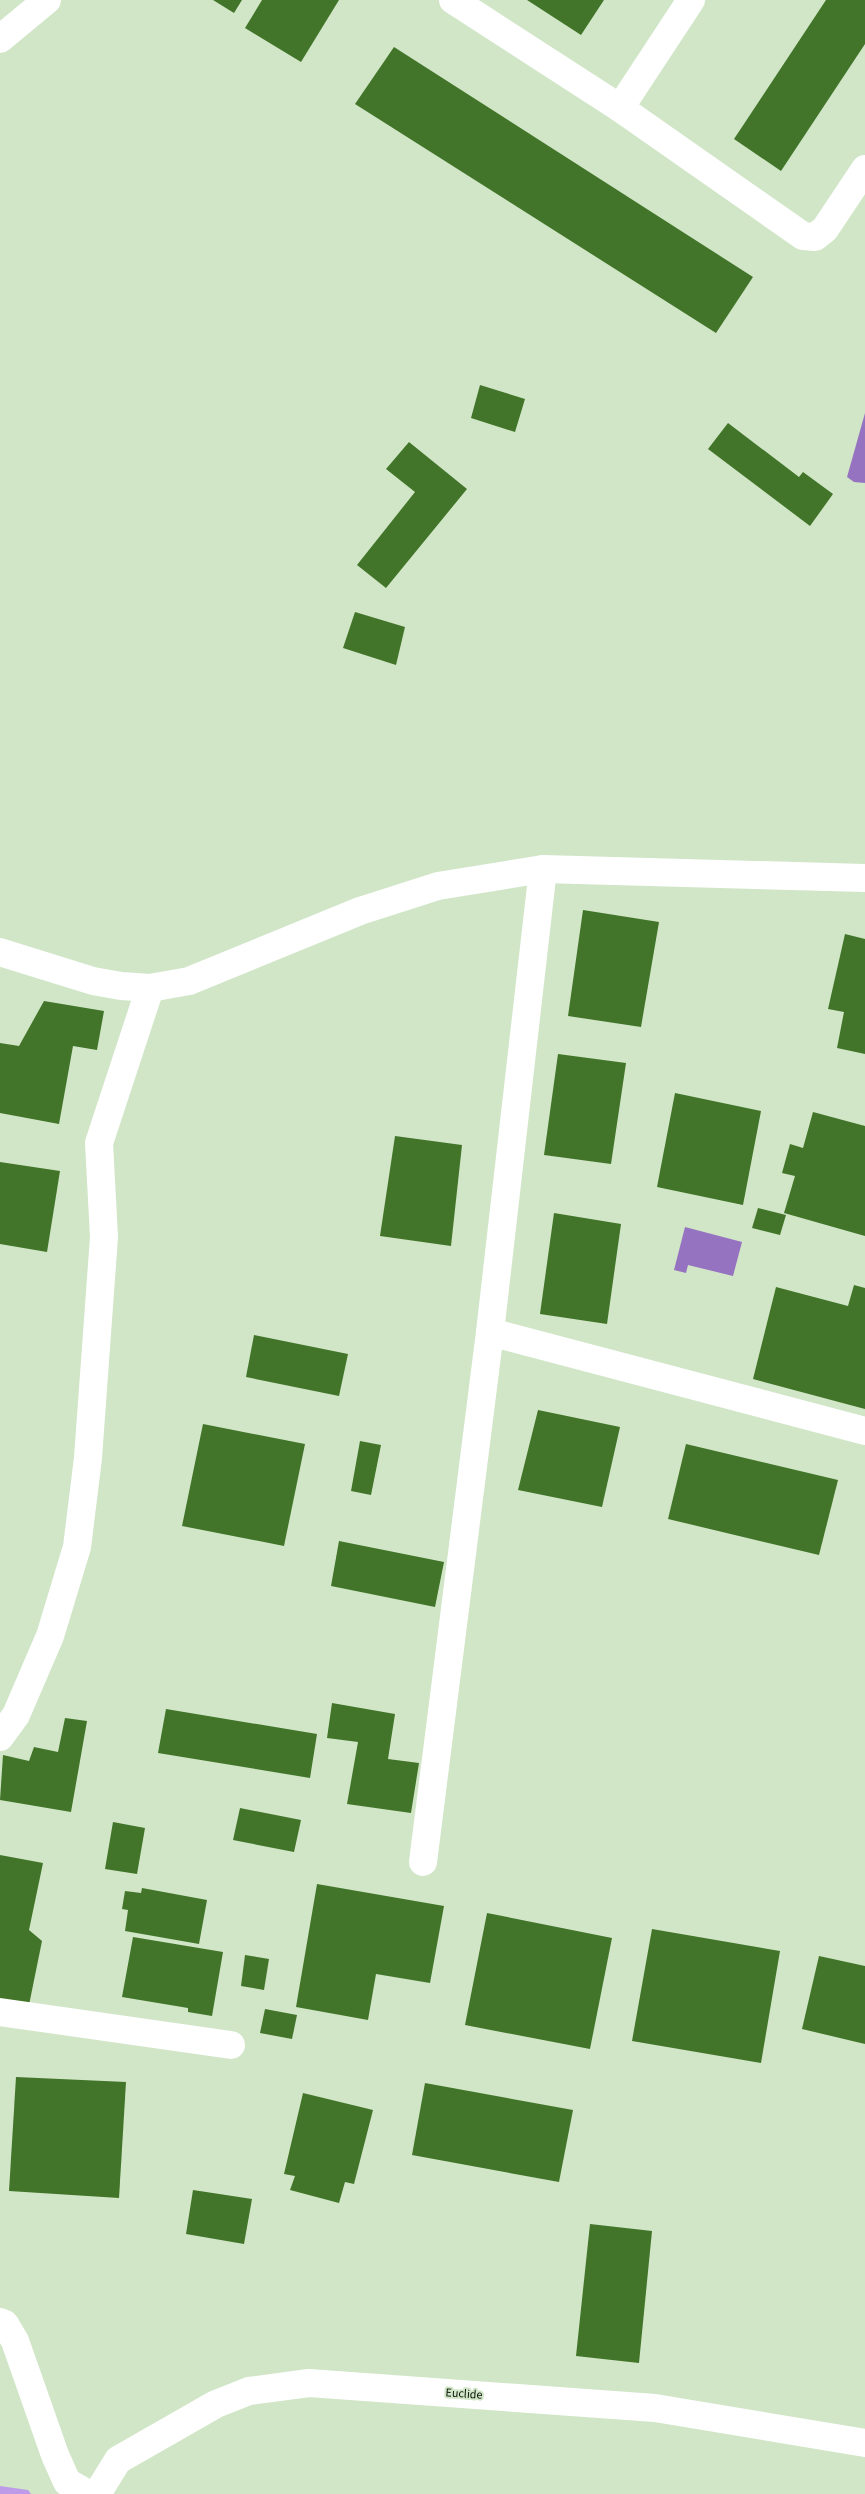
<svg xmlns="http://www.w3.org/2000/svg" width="865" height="2494" font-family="'Source Sans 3',sans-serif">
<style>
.green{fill:#bd9be9}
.water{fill:#9673c1}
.building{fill:#427529}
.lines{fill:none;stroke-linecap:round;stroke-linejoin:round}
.minor{stroke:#fff;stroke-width:28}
.labels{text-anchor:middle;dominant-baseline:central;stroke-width:4;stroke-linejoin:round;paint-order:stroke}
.street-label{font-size:12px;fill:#0a1107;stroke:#d0e6c7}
</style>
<rect width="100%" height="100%" fill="#d0e6c7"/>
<!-- green -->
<path class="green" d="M0,2486L28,2490L31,2494H0Z"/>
<!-- water -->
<g class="water">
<path d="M865,413V483L854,482L847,477Z"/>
<path d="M685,1227L742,1242L733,1276L688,1265L686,1273L674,1270Z"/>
</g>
<!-- building -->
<g class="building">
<path d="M213,0H242L234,13Z"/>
<path d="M262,0H339L301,62L245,28Z"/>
<path d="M527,0H604L581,35Z"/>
<path d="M826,0H865V44L781,171L734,139Z"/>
<path d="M394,47L753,277L716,333L355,104Z"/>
<path d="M480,385L525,399L515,432L471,418Z"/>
<path d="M728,423L799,477L803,472L833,494L810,526L708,449Z"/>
<path d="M409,442L467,489L386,588L357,565L415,492L386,469Z"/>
<path d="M355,612L405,627L396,665L343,648Z"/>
<path d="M583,910L659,922L641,1027L568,1016Z"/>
<path d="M845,934L865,939V1054L837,1048L844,1012L828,1009Z"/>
<path d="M44,1001L104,1011L97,1050L73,1046L59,1124L0,1113V1043L19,1046Z"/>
<path d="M558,1054L626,1063L611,1164L544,1155Z"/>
<path d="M675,1093L761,1111L743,1205L657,1187Z"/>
<path d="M813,1112L865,1126V1236L784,1213L795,1176L782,1173L790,1144L803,1148Z"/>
<path d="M395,1136L462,1145L451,1246L380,1236Z"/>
<path d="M0,1162L60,1171L47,1252L0,1244Z"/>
<path d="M758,1208L786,1215L780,1235L752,1228Z"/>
<path d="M554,1213L621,1224L607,1324L540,1314Z"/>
<path d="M854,1285L865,1288V1409L753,1379L776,1287L848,1306Z"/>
<path d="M254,1335L348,1354L339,1396L246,1377Z"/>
<path d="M538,1410L620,1427L602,1507L518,1490Z"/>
<path d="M203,1424L305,1444L284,1546L182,1526Z"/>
<path d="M360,1441L381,1445L371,1495L351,1491Z"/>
<path d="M686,1444L838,1480L819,1555L668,1519Z"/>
<path d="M339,1541L444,1562L435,1607L331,1586Z"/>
<path d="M332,1703L395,1714L388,1759L419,1763L411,1813L347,1804L358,1742L327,1738Z"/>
<path d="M166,1709L317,1734L310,1778L158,1753Z"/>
<path d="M65,1718L87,1721L71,1812L0,1800L3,1755L29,1761L34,1747L58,1752Z"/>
<path d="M240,1808L301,1820L294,1852L233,1840Z"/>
<path d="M113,1822L145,1828L137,1874L105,1869Z"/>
<path d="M0,1855L43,1863L29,1930L42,1941L29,2005L0,1999Z"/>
<path d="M317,1884L444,1906L430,1983L376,1974L368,2020L296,2007Z"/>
<path d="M142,1888L207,1900L199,1944L125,1931L128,1910L122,1909L125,1891L141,1893Z"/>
<path d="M487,1913L612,1938L590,2049L465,2025Z"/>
<path d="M652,1929L780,1951L761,2063L632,2041Z"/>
<path d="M133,1937L223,1952L212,2016L188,2012V2008L122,1997Z"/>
<path d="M245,1955L269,1959L264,1990L241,1986Z"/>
<path d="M819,1956L865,1966V2044L802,2029Z"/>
<path d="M265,2009L297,2015L292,2039L260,2033Z"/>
<path d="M16,2077L126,2082L119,2198L9,2191Z"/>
<path d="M425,2083L573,2110L559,2182L412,2155Z"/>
<path d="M303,2093L373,2110L354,2184L345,2182L339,2203L290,2190L295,2176L284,2174Z"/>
<path d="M193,2190L252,2199L244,2244L186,2234Z"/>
<path d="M590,2224L652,2231L639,2363L576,2356Z"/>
</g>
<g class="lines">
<!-- minor -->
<g class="minor">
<path d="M453,0L620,108L803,236L815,237L825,229L865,169"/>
<path d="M0,39L47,0"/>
<path d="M620,108L691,0"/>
<path d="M0,952L93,981L121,986L150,988L189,981L360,911L438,886L543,869L865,878"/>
<path d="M490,1332L865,1431"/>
<path d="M0,1737L16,1715L50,1636L77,1547L88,1458L104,1237L99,1143L150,988"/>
<path d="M423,1862L490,1332L543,869"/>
<path d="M0,2012L231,2045"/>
<path d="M0,2322L5,2324L15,2341L55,2455L67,2482L88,2494"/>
<path d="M97,2494L118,2460L216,2404L249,2391L309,2383L655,2408L865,2443"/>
</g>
</g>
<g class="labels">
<!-- street labels -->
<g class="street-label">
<text transform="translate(464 2394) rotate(4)">Euclide</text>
</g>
</g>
</svg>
